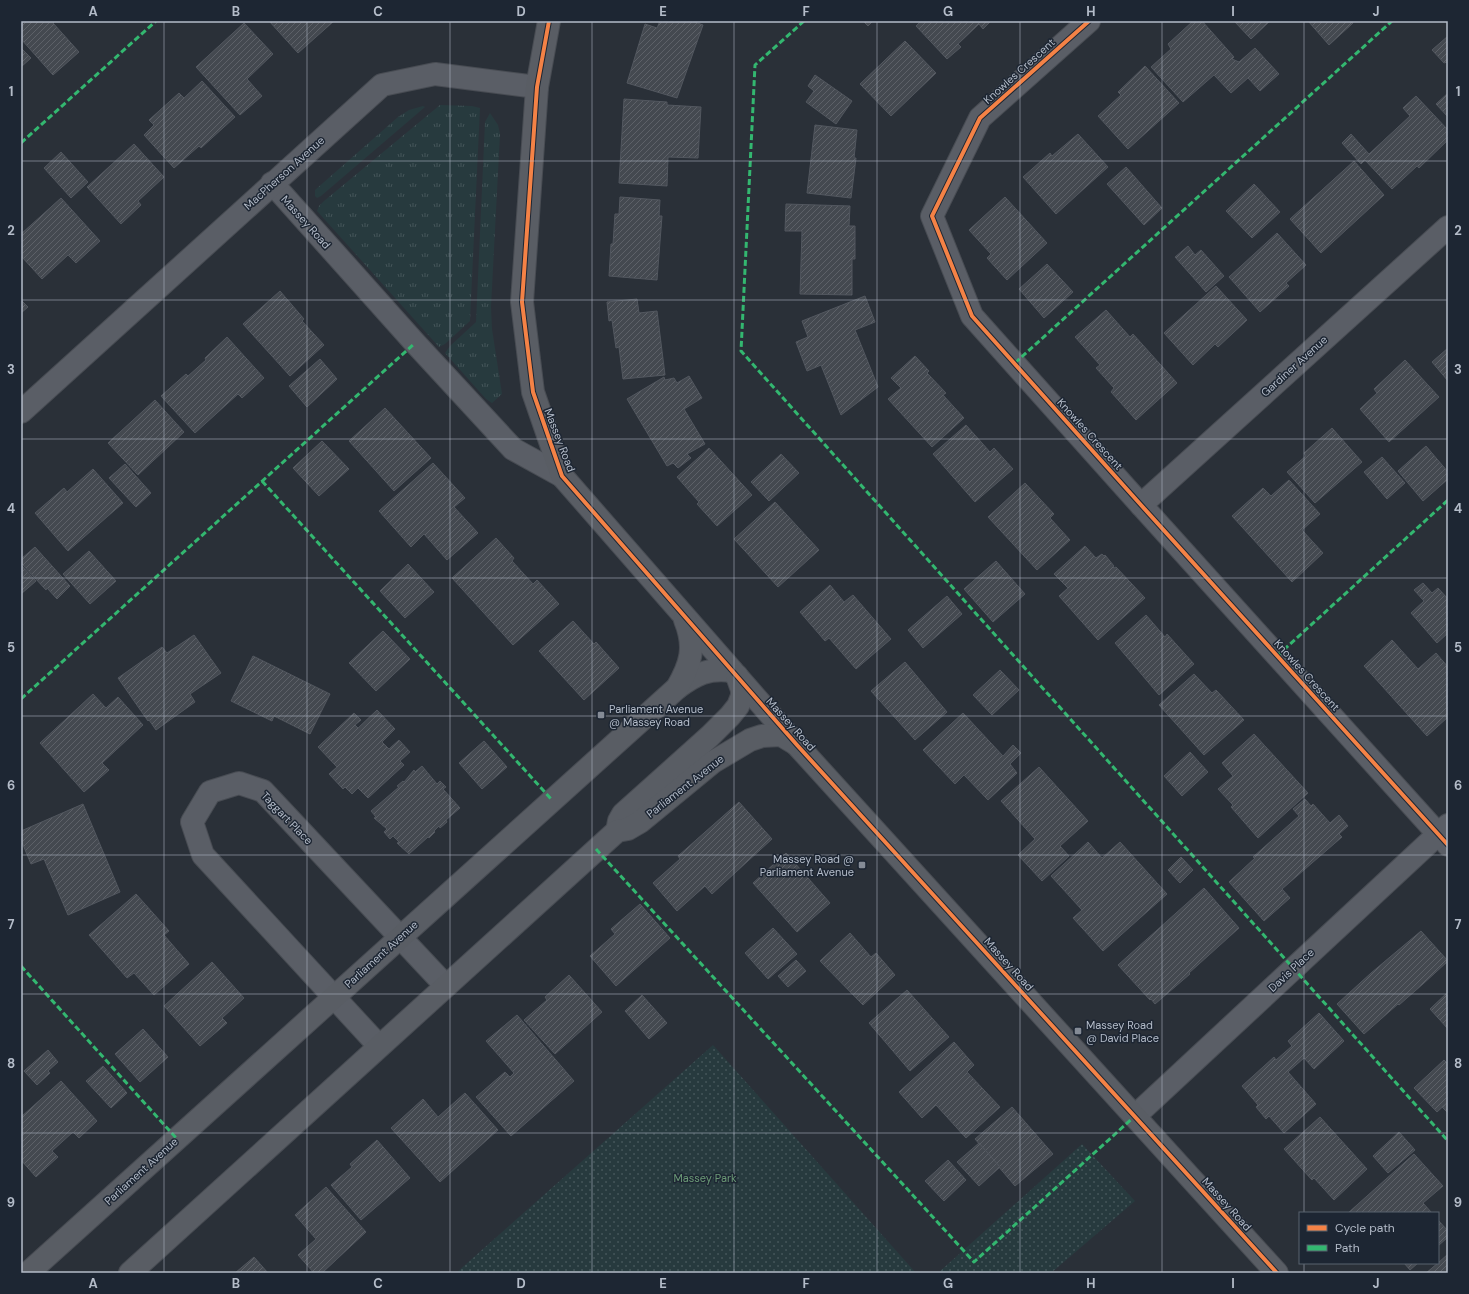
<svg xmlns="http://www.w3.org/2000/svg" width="1469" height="1294" font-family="'DM Sans',sans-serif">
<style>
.grass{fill:url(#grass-tufts)}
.park{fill:url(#park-dots)}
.building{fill:url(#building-hatch);stroke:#52575f}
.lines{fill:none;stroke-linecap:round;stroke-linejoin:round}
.street-casing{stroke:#484c53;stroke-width:24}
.secondary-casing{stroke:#484c53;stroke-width:24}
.street{stroke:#5a5e66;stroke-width:22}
.secondary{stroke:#595d64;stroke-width:22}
.quiet{stroke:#33b770;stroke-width:3;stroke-dasharray:6 3;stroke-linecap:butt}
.cycleway-casing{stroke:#1d2633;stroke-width:6}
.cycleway{stroke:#f48246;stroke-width:4}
.grid{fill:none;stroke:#b4bcc9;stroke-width:1;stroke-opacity:0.55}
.poi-dot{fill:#848b96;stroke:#1d2633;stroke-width:1.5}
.labels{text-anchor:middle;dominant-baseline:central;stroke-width:3;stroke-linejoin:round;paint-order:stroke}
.street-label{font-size:11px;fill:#b4bcc9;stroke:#1d2633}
.poi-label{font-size:11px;fill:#b4bcc9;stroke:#1d2633;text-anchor:start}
.park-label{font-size:11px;fill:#6b9a76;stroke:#1d2633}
.neatline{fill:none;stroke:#b4bcc9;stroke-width:1.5}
.grid-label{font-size:13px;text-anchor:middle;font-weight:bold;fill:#b4bcc9}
</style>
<defs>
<pattern id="grass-tufts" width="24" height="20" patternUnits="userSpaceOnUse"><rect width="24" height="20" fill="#273a3e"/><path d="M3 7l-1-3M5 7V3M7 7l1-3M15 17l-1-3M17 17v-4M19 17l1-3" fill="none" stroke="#445559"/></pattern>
<pattern id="park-dots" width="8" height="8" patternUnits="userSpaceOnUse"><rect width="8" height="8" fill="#273a3e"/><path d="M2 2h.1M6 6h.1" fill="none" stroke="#445559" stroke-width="1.8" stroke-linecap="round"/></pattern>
<pattern id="building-hatch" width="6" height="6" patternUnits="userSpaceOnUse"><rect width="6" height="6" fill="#444950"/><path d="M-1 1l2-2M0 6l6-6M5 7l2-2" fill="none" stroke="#5d6168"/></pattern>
</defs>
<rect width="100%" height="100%" fill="#2a3038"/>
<!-- grass -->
<g class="grass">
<path d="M440,105L472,106L480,108L470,321L445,344L439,347L317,211L319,206L324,201Z"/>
<path d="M423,106L425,107L321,196L317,198L315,196V190L398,117L409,110Z"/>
<path d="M490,113L498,125L500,134L491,307L492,329L502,394L492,403L486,399L445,353L450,346L476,322L485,122Z"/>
</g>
<!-- park -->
<g class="park">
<path d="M713,1045L916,1273H456Z"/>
<path d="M1082,1144L1135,1201L1051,1273H938Z"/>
</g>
<!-- building -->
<g class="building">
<path d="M21,21H55L53,23L79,52L53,75L21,39Z"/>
<path d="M269,21H334L298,53Z"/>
<path d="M660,21H692L703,25L677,98L627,83L645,24L657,28Z"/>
<path d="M863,21H873L868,26Z"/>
<path d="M921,21H991L983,29L979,24L958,44L961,47L947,59L916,26Z"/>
<path d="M1193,21H1202L1234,57L1232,59L1239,62L1255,48L1279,74L1260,91L1248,78L1231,93L1214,75L1183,102L1151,67L1171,49L1168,44Z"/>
<path d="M1234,21H1270L1251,39Z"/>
<path d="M1308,21H1352L1353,23L1329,45Z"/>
<path d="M244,23L273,54L247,79L262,96L240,115L196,67Z"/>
<path d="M1448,36V63L1447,62L1444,63L1432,50Z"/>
<path d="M905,41L936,73L891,116L860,84Z"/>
<path d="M21,48L31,58L21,67Z"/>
<path d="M1145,66L1179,103L1128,149L1098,116L1121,95L1118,92Z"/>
<path d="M815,75L852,101L836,124L806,102L814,91L808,86Z"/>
<path d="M202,81L235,117L201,148L199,146L174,168L144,135L154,125L149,120L179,93L184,98Z"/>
<path d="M1448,93V117L1436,104Z"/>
<path d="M1416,96L1448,130V140L1419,168L1417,166L1392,189L1365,160L1361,164L1342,143L1351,134L1369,154L1410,116L1403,108Z"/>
<path d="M624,99L667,102V105L701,107L698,158L668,157L667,186L619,183Z"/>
<path d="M815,125L857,130L854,158H856L851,198L807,193Z"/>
<path d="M1078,134L1108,167L1056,214L1023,177L1050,153L1052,156Z"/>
<path d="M134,144L164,177L138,201L141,205L121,224L87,187Z"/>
<path d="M61,152L88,182L71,198L44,168Z"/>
<path d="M1354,161L1384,195L1321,253L1290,219Z"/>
<path d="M1126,167L1162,208L1144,225L1107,184Z"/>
<path d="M1254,184L1280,212L1252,238L1226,211Z"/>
<path d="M620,197L660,200L659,216H662L657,280L609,276L611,244H613L615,214H619Z"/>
<path d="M1005,197L1047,243L1007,280L987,258L991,254L969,230Z"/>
<path d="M61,198L100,241L76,263L68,255L42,279L21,256V234Z"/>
<path d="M786,204L850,206L849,226H855V259H852V295L800,294L802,231H785Z"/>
<path d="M1277,233L1306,265L1286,283L1289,286L1260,312L1229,277Z"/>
<path d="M1188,246L1195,255L1201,250L1224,276L1206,292L1175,257Z"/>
<path d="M1047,264L1073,292L1044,318L1019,289Z"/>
<path d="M1216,286L1247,320L1218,347L1215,344L1193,365L1164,333Z"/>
<path d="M280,291L304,319L302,321L324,345L290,376L243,324Z"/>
<path d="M865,296L875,322L855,330L878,387L841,415L821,365L807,371L796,342L808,337L802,321Z"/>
<path d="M637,299L639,313L657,311L665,375L623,379L619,347L616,348L612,320L609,321L607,302Z"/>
<path d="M21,300L28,307L21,313Z"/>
<path d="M1106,310L1130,337L1133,334L1177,383L1136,420L1111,392L1114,388L1096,368L1100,365L1075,337Z"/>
<path d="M227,337L264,378L242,398L238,394L195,433L161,396L186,374L188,376L206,360L205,358Z"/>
<path d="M1448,348V381L1432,362Z"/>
<path d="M915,356L929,371L927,373L946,393L943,395L964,418L932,447L888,399L901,388L891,378Z"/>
<path d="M320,359L337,379L307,407L289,386Z"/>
<path d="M1405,360L1439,397L1389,442L1360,409L1377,393L1374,389Z"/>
<path d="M689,376L702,398L684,409L705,444L687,454L691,458L678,468L673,463L667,466L627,399L664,377L665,380L674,378L677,383Z"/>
<path d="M155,400L184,432L138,475L108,443Z"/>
<path d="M385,408L431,458L394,491L349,441Z"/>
<path d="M966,425L990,452L994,448L1013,469L975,502L933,454Z"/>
<path d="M1332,428L1362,462L1315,503L1287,472L1306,456L1304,453Z"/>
<path d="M322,441L349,469L319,496L293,468Z"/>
<path d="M1426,446L1448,472V479L1423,501L1398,471Z"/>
<path d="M709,448L752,495L717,526L697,504L699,502L677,477Z"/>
<path d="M781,454L799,473L769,501L751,482Z"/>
<path d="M1382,457L1405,483L1387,499L1364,472Z"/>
<path d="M433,463L465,498L454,507L478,533L447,560L424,534L411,547L379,511Z"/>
<path d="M125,464L151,493L136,507L109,478Z"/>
<path d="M93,469L123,503L68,551L35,513L64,488L67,492Z"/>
<path d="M1289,480L1320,514L1302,530L1323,553L1292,582L1232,516L1263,488L1271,496Z"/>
<path d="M1025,483L1054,514L1050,518L1070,540L1037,570L988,517Z"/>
<path d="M775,502L819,550L778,587L734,539Z"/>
<path d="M496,538L514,558L512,561L533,584L537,580L559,604L513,645L452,578Z"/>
<path d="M1085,546L1096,558L1102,554L1104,556L1105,555L1114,566L1113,567L1114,568L1116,567L1145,598L1098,640L1059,596L1068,588L1054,574Z"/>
<path d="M35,547L70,586L57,599L47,588L46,590L21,563V559Z"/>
<path d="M89,551L116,581L90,604L63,574Z"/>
<path d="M996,561L1025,594L993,622L964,589Z"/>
<path d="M408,564L434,592L405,618L380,591Z"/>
<path d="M21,565L36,581L21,594Z"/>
<path d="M1423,583L1432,593L1438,588L1448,599V633L1437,643L1411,613L1424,601L1414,590Z"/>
<path d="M830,585L844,602L853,595L891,639L856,669L829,638L825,641L800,612Z"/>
<path d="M947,596L962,614L923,648L908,630Z"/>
<path d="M1146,615L1165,637L1167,634L1194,664L1159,695L1115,643Z"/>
<path d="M573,621L594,644L596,642L619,668L584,700L539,651Z"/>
<path d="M383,631L410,659L376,691L349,663Z"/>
<path d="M194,635L221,673L190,694L195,702L156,730L149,720L148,721L118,678L162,647L167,653Z"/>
<path d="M1392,640L1418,669L1436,653L1448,667V717L1427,736L1364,666Z"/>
<path d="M253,656L330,694L310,734L274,716L272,721L231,701Z"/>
<path d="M905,662L947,712L915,740L871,691Z"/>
<path d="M1000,670L1019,690L992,715L973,695Z"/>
<path d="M1194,674L1212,693L1216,690L1244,720L1204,755L1159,705Z"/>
<path d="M93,694L106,708L118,697L143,725L102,763L109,770L84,792L40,743Z"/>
<path d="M377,710L395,729L382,742L389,749L399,740L410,752L400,761L404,765L368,798L358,788L352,794L345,787L343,789L329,774L337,767L318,747L354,713L361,720L355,725L358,728Z"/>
<path d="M963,713L1003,756L1013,745L1021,753L1010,764L1017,773L988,800L964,775L955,784L923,750Z"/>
<path d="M1254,734L1308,793L1258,838L1231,807L1233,805L1218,789L1233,776L1222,763Z"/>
<path d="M484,741L507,767L482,789L459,763Z"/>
<path d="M1190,752L1208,772L1182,796L1164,776Z"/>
<path d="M422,766L437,784L440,781L446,787L443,789L460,808L446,820L447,822L440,828L439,826L434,831L435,832L429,838L428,837L409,854L397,843L399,842L393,836L390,839L384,832L387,829L374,818L376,817L371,811L399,787L397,786L403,781L404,782L414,770L415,772Z"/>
<path d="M1039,767L1088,821L1060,846L1069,856L1042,881L1018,855L1035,839L1001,801Z"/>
<path d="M1305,799L1311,806L1313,804L1330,823L1339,815L1348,826L1339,834L1342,837L1282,889L1290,898L1264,921L1229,882L1255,858L1253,857L1299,816L1293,809Z"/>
<path d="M739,802L772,839L712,894L705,886L677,911L653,883L680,859L678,856Z"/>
<path d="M83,804L120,892L68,915L44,859L31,864L21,840V831Z"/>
<path d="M1088,842L1102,858L1120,842L1167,894L1103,951L1073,918L1082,910L1051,876Z"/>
<path d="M786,853L830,903L797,932L753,883Z"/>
<path d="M1181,857L1193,870L1180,883L1168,870Z"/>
<path d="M1204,888L1239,928L1189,973L1190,974L1155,1004L1151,999L1150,1000L1118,965Z"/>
<path d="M136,894L169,931L164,935L189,964L154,995L134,973L127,978L89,935Z"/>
<path d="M640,904L670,938L616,986L590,956L615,934L611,929Z"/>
<path d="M773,928L797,954L768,979L745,953Z"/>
<path d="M1421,931L1448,961L1423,984L1399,1005L1398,1004L1364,1034L1337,1004L1371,973Z"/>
<path d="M850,933L871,957L876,953L895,975L863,1005L820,961Z"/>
<path d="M796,960L806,971L788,987L778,976Z"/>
<path d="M212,962L244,998L222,1018L227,1023L200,1046L164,1006Z"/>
<path d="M569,975L602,1012L555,1054L524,1020L547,1000L545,997Z"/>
<path d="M907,990L949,1037L910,1071L869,1023Z"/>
<path d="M1448,992V1029L1430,1009Z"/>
<path d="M642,995L667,1023L649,1039L625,1011Z"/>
<path d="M1319,1013L1344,1041L1314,1069L1304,1058L1288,1072L1316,1104L1284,1133L1269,1116L1266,1119L1256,1107L1258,1105L1242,1086L1274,1057L1276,1060L1292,1046L1288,1041Z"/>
<path d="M517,1015L574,1081L511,1136L476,1097L505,1072L510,1077L514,1073L486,1041Z"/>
<path d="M143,1029L168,1057L140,1082L115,1054Z"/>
<path d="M954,1042L974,1065L967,1072L1000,1107L966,1138L936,1105L922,1118L899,1092Z"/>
<path d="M48,1050L58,1062L48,1071L50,1073L37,1085L24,1071Z"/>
<path d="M1444,1060L1448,1064V1102L1437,1112L1414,1088Z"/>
<path d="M103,1066L127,1093L111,1108L86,1081Z"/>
<path d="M61,1081L97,1121L79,1138L73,1132L52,1151L58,1157L36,1177L21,1160V1117Z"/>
<path d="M465,1093L498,1130L440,1182L391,1128L423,1099L438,1117Z"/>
<path d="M1448,1102V1113L1442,1107Z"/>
<path d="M1012,1107L1053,1154L1015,1186L975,1139Z"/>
<path d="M1320,1117L1367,1169L1334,1200L1314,1178L1312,1180L1284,1149Z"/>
<path d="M1399,1132L1415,1150L1388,1173L1373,1156Z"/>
<path d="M377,1140L410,1178L361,1220L331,1185L352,1167L350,1164Z"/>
<path d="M979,1143L1000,1167L979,1186L957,1162Z"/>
<path d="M1414,1154L1443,1186L1423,1203L1432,1213H1348Z"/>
<path d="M948,1160L966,1180L944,1201L925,1181Z"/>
<path d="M326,1187L366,1232L322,1273H314L298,1255L316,1239L295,1215Z"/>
<path d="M1438,1220L1448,1231V1237L1438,1246Z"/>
<path d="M1448,1254V1273H1426L1438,1263Z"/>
<path d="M254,1257L268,1273H235Z"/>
<path d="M1404,1263H1418L1410,1270Z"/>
</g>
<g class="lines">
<defs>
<g id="street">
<path d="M1089,21L980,118L932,216L972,316L1141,505L1448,845"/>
<path d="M272,183L415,343L513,449L562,476"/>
<path d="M21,412L382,85L435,74L537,87"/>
<path d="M1141,505L1448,227"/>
<path d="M379,1046L203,855L192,822L210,792L239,783L263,791L445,985"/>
<path d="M1135,1116L1448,825"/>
</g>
<g id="secondary">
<path d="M549,21L537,87L522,302L533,392L562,476L797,745L1277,1273"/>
<path d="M677,688C696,674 708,668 732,671"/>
<path d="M617,831L619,821L623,814L710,736L730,716L738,706L742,696V690L737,676"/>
<path d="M28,1273L677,688C691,664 696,647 685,620"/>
<path d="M130,1273L617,831L628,829L640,822L713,762L750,740L762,736L781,735L796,744"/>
</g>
</defs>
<!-- street casing -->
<use href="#street" class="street-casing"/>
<!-- secondary casing -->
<use href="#secondary" class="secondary-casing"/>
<!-- street -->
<use href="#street" class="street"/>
<!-- secondary -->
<use href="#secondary" class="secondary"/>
<!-- quiet -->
<g class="quiet">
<path d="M804,21L755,65L741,351L1448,1141"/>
<path d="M21,143L156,21"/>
<path d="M1015,363L1392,21"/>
<path d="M262,481L552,800"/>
<path d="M1277,656L1448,500"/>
<path d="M21,699L415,343"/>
<path d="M596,849L974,1262L1135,1116"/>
<path d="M21,966L177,1139"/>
</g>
<defs>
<g id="cycleway">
<path d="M549,21L537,87L522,302L533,392L562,476L797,745L1277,1273"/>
<path d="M1089,21L980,118L932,216L972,316L1141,505L1448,845"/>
</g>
</defs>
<!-- cycleway casing -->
<use href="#cycleway" class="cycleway-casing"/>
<!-- cycleway -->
<use href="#cycleway" class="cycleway"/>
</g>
<!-- grid -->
<path class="grid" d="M164,21V1273M307,21V1273M450,21V1273M592,21V1273M734,21V1273M877,21V1273M1020,21V1273M1162,21V1273M1304,21V1213M21,161H1448M21,300H1448M21,439H1448M21,578H1448M21,716H1448M21,855H1448M21,994H1448M21,1133H1448M1304,1263V1273"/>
<!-- markers -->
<g class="poi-dot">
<rect x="597" y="711" width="8" height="8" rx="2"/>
<rect x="858" y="861" width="8" height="8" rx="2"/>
<rect x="1074" y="1027" width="8" height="8" rx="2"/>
</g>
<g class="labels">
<!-- street labels -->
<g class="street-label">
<text transform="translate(1019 71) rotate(-42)">Knowles Crescent</text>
<text transform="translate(284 173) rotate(-42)">MacPherson Avenue</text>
<text transform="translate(306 222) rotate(48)">Massey Road</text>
<text transform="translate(1294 366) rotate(-42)">Gardiner Avenue</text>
<text transform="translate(1090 434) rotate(48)">Knowles Crescent</text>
<text transform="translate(560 440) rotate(69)">Massey Road</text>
<text transform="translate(1307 675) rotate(48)">Knowles Crescent</text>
<text transform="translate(791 724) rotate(48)">Massey Road</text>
<text transform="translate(685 786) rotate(-38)">Parliament Avenue</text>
<text transform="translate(287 818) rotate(46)">Taggart Place</text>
<text transform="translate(381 954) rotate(-42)">Parliament Avenue</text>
<text transform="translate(1009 964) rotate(48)">Massey Road</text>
<text transform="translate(1291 970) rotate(-43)">Davis Place</text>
<text transform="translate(141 1171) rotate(-42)">Parliament Avenue</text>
<text transform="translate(1227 1204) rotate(48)">Massey Road</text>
</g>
<!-- poi labels -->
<g class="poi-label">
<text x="609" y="709">Parliament Avenue<tspan x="609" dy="13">@ Massey Road</tspan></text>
<text x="854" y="859" text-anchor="end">Massey Road @<tspan x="854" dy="13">Parliament Avenue</tspan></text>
<text x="1086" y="1025">Massey Road<tspan x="1086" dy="13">@ David Place</tspan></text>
</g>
<!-- park labels -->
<g class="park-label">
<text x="705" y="1178">Massey Park</text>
</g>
</g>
<!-- border -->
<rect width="1469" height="1294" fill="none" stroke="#1d2633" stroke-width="44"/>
<!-- legend -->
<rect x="1299" y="1212" width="140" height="52" fill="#1d2633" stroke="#59626f"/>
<rect x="1307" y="1225" width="20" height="6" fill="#f48246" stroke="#59626f"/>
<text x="1335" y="1232" font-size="12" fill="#b4bcc9">Cycle path</text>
<rect x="1307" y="1245" width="20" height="6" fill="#33b770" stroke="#59626f"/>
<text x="1335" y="1252" font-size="12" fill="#b4bcc9">Path</text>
<rect x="22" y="22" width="1425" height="1250" class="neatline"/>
<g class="grid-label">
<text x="93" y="16">A</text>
<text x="236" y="16">B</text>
<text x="378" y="16">C</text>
<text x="521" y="16">D</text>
<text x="663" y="16">E</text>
<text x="806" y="16">F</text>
<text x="948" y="16">G</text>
<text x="1091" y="16">H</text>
<text x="1233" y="16">I</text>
<text x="1376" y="16">J</text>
<text x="11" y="96">1</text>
<text x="1458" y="96">1</text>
<text x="11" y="235">2</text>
<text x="1458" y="235">2</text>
<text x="11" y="374">3</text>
<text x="1458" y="374">3</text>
<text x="11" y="513">4</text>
<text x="1458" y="513">4</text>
<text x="11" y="652">5</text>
<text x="1458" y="652">5</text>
<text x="11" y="790">6</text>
<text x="1458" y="790">6</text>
<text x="11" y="929">7</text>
<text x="1458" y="929">7</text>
<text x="11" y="1068">8</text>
<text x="1458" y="1068">8</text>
<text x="11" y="1207">9</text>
<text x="1458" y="1207">9</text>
<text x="93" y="1288">A</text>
<text x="236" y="1288">B</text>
<text x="378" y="1288">C</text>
<text x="521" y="1288">D</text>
<text x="663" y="1288">E</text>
<text x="806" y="1288">F</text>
<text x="948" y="1288">G</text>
<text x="1091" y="1288">H</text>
<text x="1233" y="1288">I</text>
<text x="1376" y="1288">J</text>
</g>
</svg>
